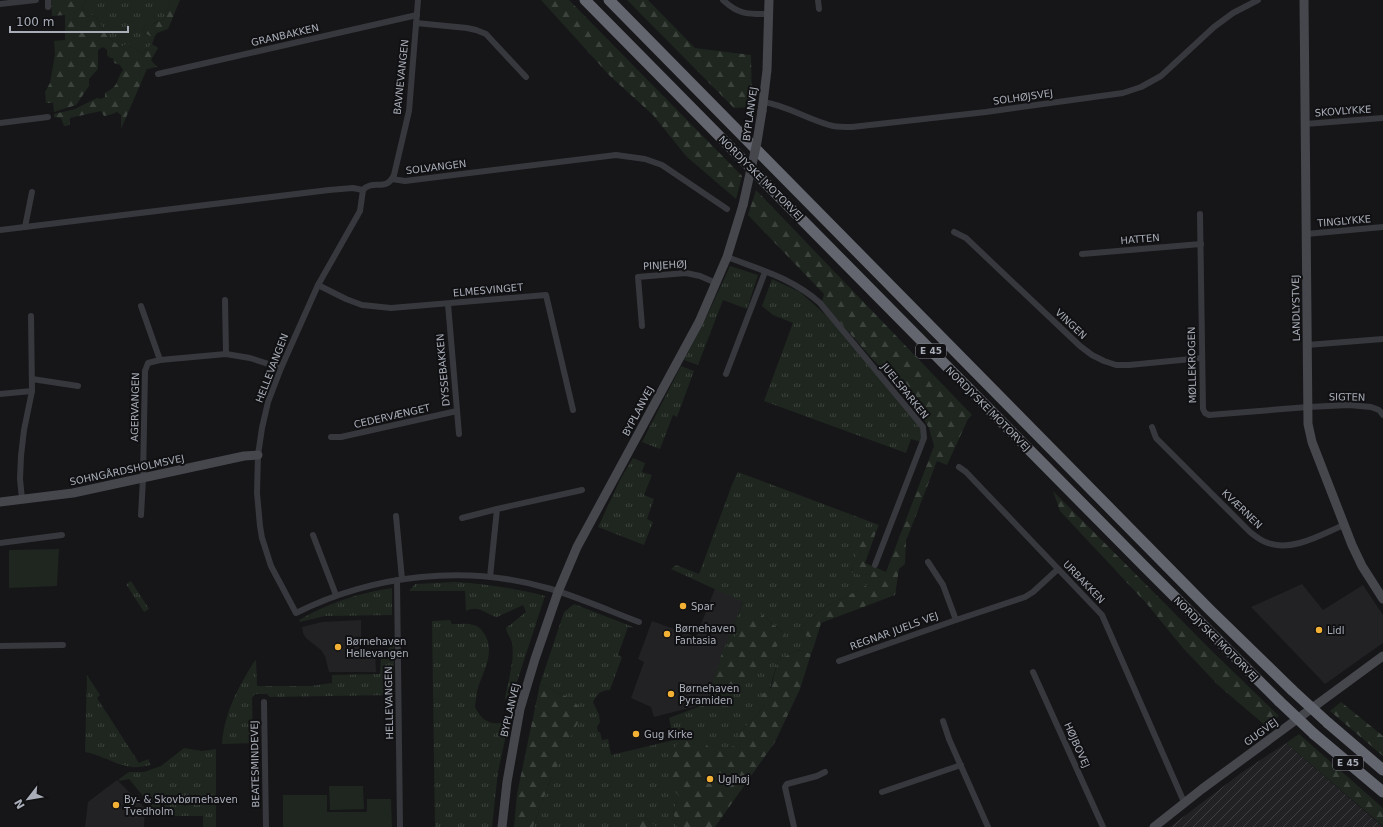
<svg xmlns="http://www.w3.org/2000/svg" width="1383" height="827" font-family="'DejaVu Sans',sans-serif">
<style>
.built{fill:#222225}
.industrial{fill:url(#industrial-furrows)}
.grass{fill:url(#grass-tufts)}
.forest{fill:url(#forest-firs)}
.green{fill:#1e261f}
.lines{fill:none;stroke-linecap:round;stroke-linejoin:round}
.street{stroke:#37383d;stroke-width:6}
.secondary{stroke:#45474d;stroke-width:9}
.highway{stroke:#63666e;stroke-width:11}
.secondary-bridge{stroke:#45474d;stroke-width:9}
.highway-bridge{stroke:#63666e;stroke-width:11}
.poi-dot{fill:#f2b134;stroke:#111113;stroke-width:1.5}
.labels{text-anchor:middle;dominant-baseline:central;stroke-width:4;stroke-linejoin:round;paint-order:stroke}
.shield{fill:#111113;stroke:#7b7e86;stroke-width:1}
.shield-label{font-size:9px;font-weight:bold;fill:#a8adb8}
.street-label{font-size:10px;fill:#a8adb8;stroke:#111113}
.poi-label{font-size:10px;fill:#a8adb8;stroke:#111113;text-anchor:start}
</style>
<defs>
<pattern id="industrial-furrows" width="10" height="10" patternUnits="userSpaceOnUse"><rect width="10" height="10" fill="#222225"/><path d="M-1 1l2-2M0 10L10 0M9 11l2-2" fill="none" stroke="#3f3f43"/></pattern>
<pattern id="grass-tufts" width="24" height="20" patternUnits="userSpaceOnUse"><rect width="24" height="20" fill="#1e261f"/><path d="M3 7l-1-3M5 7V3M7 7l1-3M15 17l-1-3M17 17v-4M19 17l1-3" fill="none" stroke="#3c433d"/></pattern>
<pattern id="forest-firs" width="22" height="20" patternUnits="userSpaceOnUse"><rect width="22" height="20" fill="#1e261f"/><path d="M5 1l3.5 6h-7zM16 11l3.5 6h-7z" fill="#3c433d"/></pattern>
</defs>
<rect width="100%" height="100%" fill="#161618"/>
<!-- built -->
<g class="built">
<path d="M1302,584L1323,610L1363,585L1383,615V643L1325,684L1251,607Z"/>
<path d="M716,586L743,601L705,704L654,717L651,707L631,698L644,662L638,659L652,621L696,637Z"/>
<path d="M361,620V651H375L376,672H329L325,656L321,650L306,638L303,633L302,627L322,622Z"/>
<path d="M117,780L145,808L144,827H85L88,802Z"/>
</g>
<!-- industrial -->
<path class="industrial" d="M1286,743L1383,827H1170L1241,773Z"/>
<!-- grass -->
<g class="grass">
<path d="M86,0H170L164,19L153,24L146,23L143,32L152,37L155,36L152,44L142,54L127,44L120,47L107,36L98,19L82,9Z"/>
<path d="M730,266L758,275L747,309L723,300L698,365L684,360L705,320Z"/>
<path d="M772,279L800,292L828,317L917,422L922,431L921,442L911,439L906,453L764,401L793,323L773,315L762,306Z"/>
<path d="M681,366L694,371L677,417L673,415L660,449L642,442Z"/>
<path d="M633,458L645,463L642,472L652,475L644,495L654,499L647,519L653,522L644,545L598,527L621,478Z"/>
<path d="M738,472L879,525L876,532L866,528L851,571L861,575L869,574L874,579C862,591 845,596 831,604C819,611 809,619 800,629L815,643L811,654L798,650L778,660L765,705L739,734L741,744L704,756L702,738L673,811L677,827H656L645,817L632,820L627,827H533L551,778L572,699L540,684L564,612L574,604L633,627V628L628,627L618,655L622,657L610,690C601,690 597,694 593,702L599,715L600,722L597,727L598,732H600L602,740L608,739L611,755L674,740L669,718L706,704L760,663L773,651L785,634L775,625L756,611L722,653L743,602L671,569L676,565L699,574L733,482Z"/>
<path d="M131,581L149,609L144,612L126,584Z"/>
<path d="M455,582C487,584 513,588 545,596L510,703L505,698C508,683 515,658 512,643C511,638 507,634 506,628L526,612L523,605L497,617C486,615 479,604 466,611L465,591H409L415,584Z"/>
<path d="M392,588V615L325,616L300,622L299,620C328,603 359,593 392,588Z"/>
<path d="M450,620L452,624C459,624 468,623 474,625C478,626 481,629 483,632C497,650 483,671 478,688C476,695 476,701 475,707C483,723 492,726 509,721L498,772L492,827H435L432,621Z"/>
<path d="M394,644V695L270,697L267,694H255L252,698L253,743L222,744C224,714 238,687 254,662L256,660L257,686H311L332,683V675L380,674L381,654Z"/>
<path d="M87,675L100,695L97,698L139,763L148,759L151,765C145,766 137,768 132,767C115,765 102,755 85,752Z"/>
<path d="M184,748L202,751L216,749V827H203V816H160V813L152,812L149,810L147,801L129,779L119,781V779L129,772H144L161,766Z"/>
</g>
<!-- forest -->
<g class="forest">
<path d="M51,0H86L82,9L98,19L107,36L120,47L127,44L142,54L152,44L158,48L151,60L157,67L147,69L121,129V115L117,112L110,115L104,116L101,111L70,118V124L67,126H64L61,118L54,117V114L75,109L97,98L101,99L105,97V93C120,85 115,82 123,70L120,65L114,63L113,58H110L107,55V50L103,47L98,50V69L89,79V86L76,105L54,112L53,103H46L45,92L50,83L55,54L54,41L65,40V15L52,16Z"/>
<path d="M170,0H180L168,29L157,33L155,36L152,37L143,32L146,23L150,22L154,24L164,19Z"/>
<path d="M541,0H569L742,176L736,199L686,156L653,115L610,76Z"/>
<path d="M627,0H648L695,48L751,55L752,107L734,108Z"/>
<path d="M756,190L972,415L968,419L947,465L937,461L906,541L905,564L899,569L895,595L821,623L815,643L800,629C809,619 819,611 831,604C845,596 862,591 873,579L869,574L861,575L851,572L859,545L866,528L876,532L865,563L886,572L934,446L929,428L918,410L822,302L824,294L748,215Z"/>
<path d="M1053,491L1214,653L1279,716L1266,726L1219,686L1183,648L1147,604L1060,511Z"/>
<path d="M756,610L785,634C769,664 732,685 706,704L722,653Z"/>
<path d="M798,650L811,654L800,689L775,742L715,827H677L673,811L679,796L672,788L669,759L678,742L691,737L702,738L709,748L705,755L741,744L739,734L765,705L761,695L771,688L778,660Z"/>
<path d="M540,684L572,699L583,712L551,778L533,827H514L517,794Z"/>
<path d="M1341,702L1383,736V756L1330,711Z"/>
<path d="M1299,734L1383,808V826L1286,743Z"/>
<path d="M645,817L656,827H627L631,820Z"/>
</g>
<!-- green -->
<g class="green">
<path d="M59,549L57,586L9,588V550Z"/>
<path d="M329,786H363L364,809L330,810Z"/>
<path d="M283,795H327V812H367V799H391L392,827H283Z"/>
</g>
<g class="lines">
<!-- street -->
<g class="street">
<path d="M48,0V7"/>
<path d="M723,0C739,15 748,14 769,14"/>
<path d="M818,0L819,9"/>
<path d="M0,4L36,0"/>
<path d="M416,23L467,28L476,30L486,34L526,77"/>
<path d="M158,74L417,15"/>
<path d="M764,102C788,106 809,120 833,126C839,127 846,127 852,127L986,112L1123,93L1141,87L1161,76L1214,27L1233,13L1258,0"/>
<path d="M0,123L48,117"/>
<path d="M1305,124L1383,118"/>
<path d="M392,179L405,181L616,155L645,159L662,165L727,209"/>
<path d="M363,190L360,211L318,285L281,368L268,402L262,428L258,455L257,493L260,526L262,538L271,566L296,613C374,574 467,564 551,589C580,598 610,611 639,622"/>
<path d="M363,190C372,179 387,192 394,175L409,111L418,0"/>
<path d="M1200,214L1203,409L1205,413L1209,415L1308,407L1349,405L1371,407L1379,410L1383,415"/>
<path d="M25,227L32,192"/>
<path d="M0,230L329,190L353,188L363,190"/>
<path d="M954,232L966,238L1080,346L1092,355L1104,361L1116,365H1129L1202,358"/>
<path d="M1306,234L1383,227"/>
<path d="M1082,254L1201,244"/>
<path d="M727,257C761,270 792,278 820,303L923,427L924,438L875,565"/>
<path d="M318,285L346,299L362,305L391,308L546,295L573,410"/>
<path d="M225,300L226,354"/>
<path d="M448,304L459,434"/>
<path d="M141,306L160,360"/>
<path d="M642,326L638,277L686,273L700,276L716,283"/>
<path d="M1307,345L1383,339"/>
<path d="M726,374L765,272"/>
<path d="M32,379L78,386"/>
<path d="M0,394L32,391"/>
<path d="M1152,427L1156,438L1250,532C1255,536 1261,541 1268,543C1293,552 1322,534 1344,525"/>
<path d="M331,437H341L457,411"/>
<path d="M959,467L966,472L1102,615L1184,802"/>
<path d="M22,499L20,479L21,456L24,430L32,391L31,316"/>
<path d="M141,515L143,479L145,371L148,363L160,360L226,354L250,358L281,368"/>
<path d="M396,516L402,579"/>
<path d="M462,518L497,509"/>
<path d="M313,535L336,595"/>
<path d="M0,543L62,535"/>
<path d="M928,562L943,585L956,620"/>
<path d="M490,577L497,509L582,490"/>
<path d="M397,580L400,827"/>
<path d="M0,646L63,645"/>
<path d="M839,661L956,620L1025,597L1033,592L1058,569"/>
<path d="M1033,672L1103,827"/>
<path d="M264,702L266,827"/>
<path d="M943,721L949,739L988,827"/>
<path d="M882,792L961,765"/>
<path d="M794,827L785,787L787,784L817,776L825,772"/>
</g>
<!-- secondary -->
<g class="secondary">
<path d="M1304,0L1308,424L1312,442L1352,545L1362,566L1383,599"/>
<path d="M762,111L767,70L769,0"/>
<path d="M0,502L73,493L244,456L258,455"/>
<path d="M502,827L507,782L520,709L535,659L558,592L577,547L699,322L727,257L743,205"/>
<path d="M1154,827L1202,789L1383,656"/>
</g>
<!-- highway -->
<g class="highway">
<path d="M585,0L1143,565L1279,701"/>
<path d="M609,0L1210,610L1292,690"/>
<path d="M1328,723L1383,770"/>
<path d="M1314,734L1383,792"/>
</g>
<!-- secondary-bridge -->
<path class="secondary-bridge" d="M743,205L757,142L762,111"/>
<!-- highway-bridge -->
<g class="highway-bridge">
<path d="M1292,690L1328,723"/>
<path d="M1279,701L1314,734"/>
</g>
</g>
<!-- markers -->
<g class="poi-dot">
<circle cx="683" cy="606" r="4"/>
<circle cx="1319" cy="630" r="4"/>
<circle cx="667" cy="634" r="4"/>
<circle cx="338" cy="647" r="4"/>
<circle cx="671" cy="694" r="4"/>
<circle cx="636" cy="734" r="4"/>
<circle cx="710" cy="779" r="4"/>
<circle cx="116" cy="805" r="4"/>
</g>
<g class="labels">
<!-- shield labels -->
<g class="shield">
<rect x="916" y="344" width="30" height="14" rx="3"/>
<rect x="1333" y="756" width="30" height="14" rx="3"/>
</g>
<g class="shield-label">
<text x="931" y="351">E 45</text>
<text x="1348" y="763">E 45</text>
</g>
<!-- street labels -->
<g class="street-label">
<text transform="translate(285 35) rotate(-13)">GRANBAKKEN</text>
<text transform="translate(401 77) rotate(-84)">BAVNEVANGEN</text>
<text transform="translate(1023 97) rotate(-8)">SOLHØJSVEJ</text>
<text transform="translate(1343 111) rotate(-4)">SKOVLYKKE</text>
<text transform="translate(750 114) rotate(-82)">BYPLANVEJ</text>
<text transform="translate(436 167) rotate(-7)">SOLVANGEN</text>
<text transform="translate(761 178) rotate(45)">NORDJYSKE MOTORVEJ</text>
<text transform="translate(1344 221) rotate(-5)">TINGLYKKE</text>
<text transform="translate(1140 239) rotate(-5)">HATTEN</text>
<text transform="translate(665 265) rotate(-3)">PINJEHØJ</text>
<text transform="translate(488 290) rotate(-5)">ELMESVINGET</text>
<text transform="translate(1296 308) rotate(-91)">LANDLYSTVEJ</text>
<text transform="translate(1071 324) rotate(43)">VINGEN</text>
<text transform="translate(1192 365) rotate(-91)">MØLLEKROGEN</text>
<text transform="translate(272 368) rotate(-69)">HELLEVANGEN</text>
<text transform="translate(443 370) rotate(-95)">DYSSEBAKKEN</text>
<text transform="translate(905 391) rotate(51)">JUELSPARKEN</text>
<text transform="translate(1347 397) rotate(1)">SIGTEN</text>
<text transform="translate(135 407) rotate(-89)">AGERVANGEN</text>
<text transform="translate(988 409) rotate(45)">NORDJYSKE MOTORVEJ</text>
<text transform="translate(638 411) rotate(-62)">BYPLANVEJ</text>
<text transform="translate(392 416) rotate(-13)">CEDERVÆNGET</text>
<text transform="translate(127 470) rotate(-12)">SOHNGÅRDSHOLMSVEJ</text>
<text transform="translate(1242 509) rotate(44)">KVÆRNEN</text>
<text transform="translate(1084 582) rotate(46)">URBAKKEN</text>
<text transform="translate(894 631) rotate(-20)">REGNAR JUELS VEJ</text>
<text transform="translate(1216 639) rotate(45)">NORDJYSKE MOTORVEJ</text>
<text transform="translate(389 703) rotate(-91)">HELLEVANGEN</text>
<text transform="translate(510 710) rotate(-77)">BYPLANVEJ</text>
<text transform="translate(1261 732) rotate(-36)">GUGVEJ</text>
<text transform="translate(1077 745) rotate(66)">HØJBOVEJ</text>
<text transform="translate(255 764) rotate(-91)">BEATESMINDEVEJ</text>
</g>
<!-- poi labels -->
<g class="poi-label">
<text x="691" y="606">Spar</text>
<text x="675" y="628">Børnehaven<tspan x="675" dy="12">Fantasia</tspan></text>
<text x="1327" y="630">Lidl</text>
<text x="346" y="641">Børnehaven<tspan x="346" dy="12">Hellevangen</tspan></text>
<text x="679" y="688">Børnehaven<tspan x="679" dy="12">Pyramiden</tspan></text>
<text x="644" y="734">Gug Kirke</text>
<text x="718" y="779">Uglhøj</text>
<text x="124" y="799">By- &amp; Skovbørnehaven<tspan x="124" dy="12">Tvedholm</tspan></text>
</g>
</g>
<!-- north arrow -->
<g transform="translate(28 799) rotate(239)" stroke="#111113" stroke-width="3" paint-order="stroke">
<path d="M0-3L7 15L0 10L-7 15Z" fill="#a8adb8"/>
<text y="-6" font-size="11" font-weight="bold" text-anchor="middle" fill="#a8adb8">N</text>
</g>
<!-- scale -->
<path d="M10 26v6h118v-6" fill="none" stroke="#a8adb8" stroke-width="2"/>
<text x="16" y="26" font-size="12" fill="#a8adb8" stroke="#111113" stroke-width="3" paint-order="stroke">100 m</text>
</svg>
